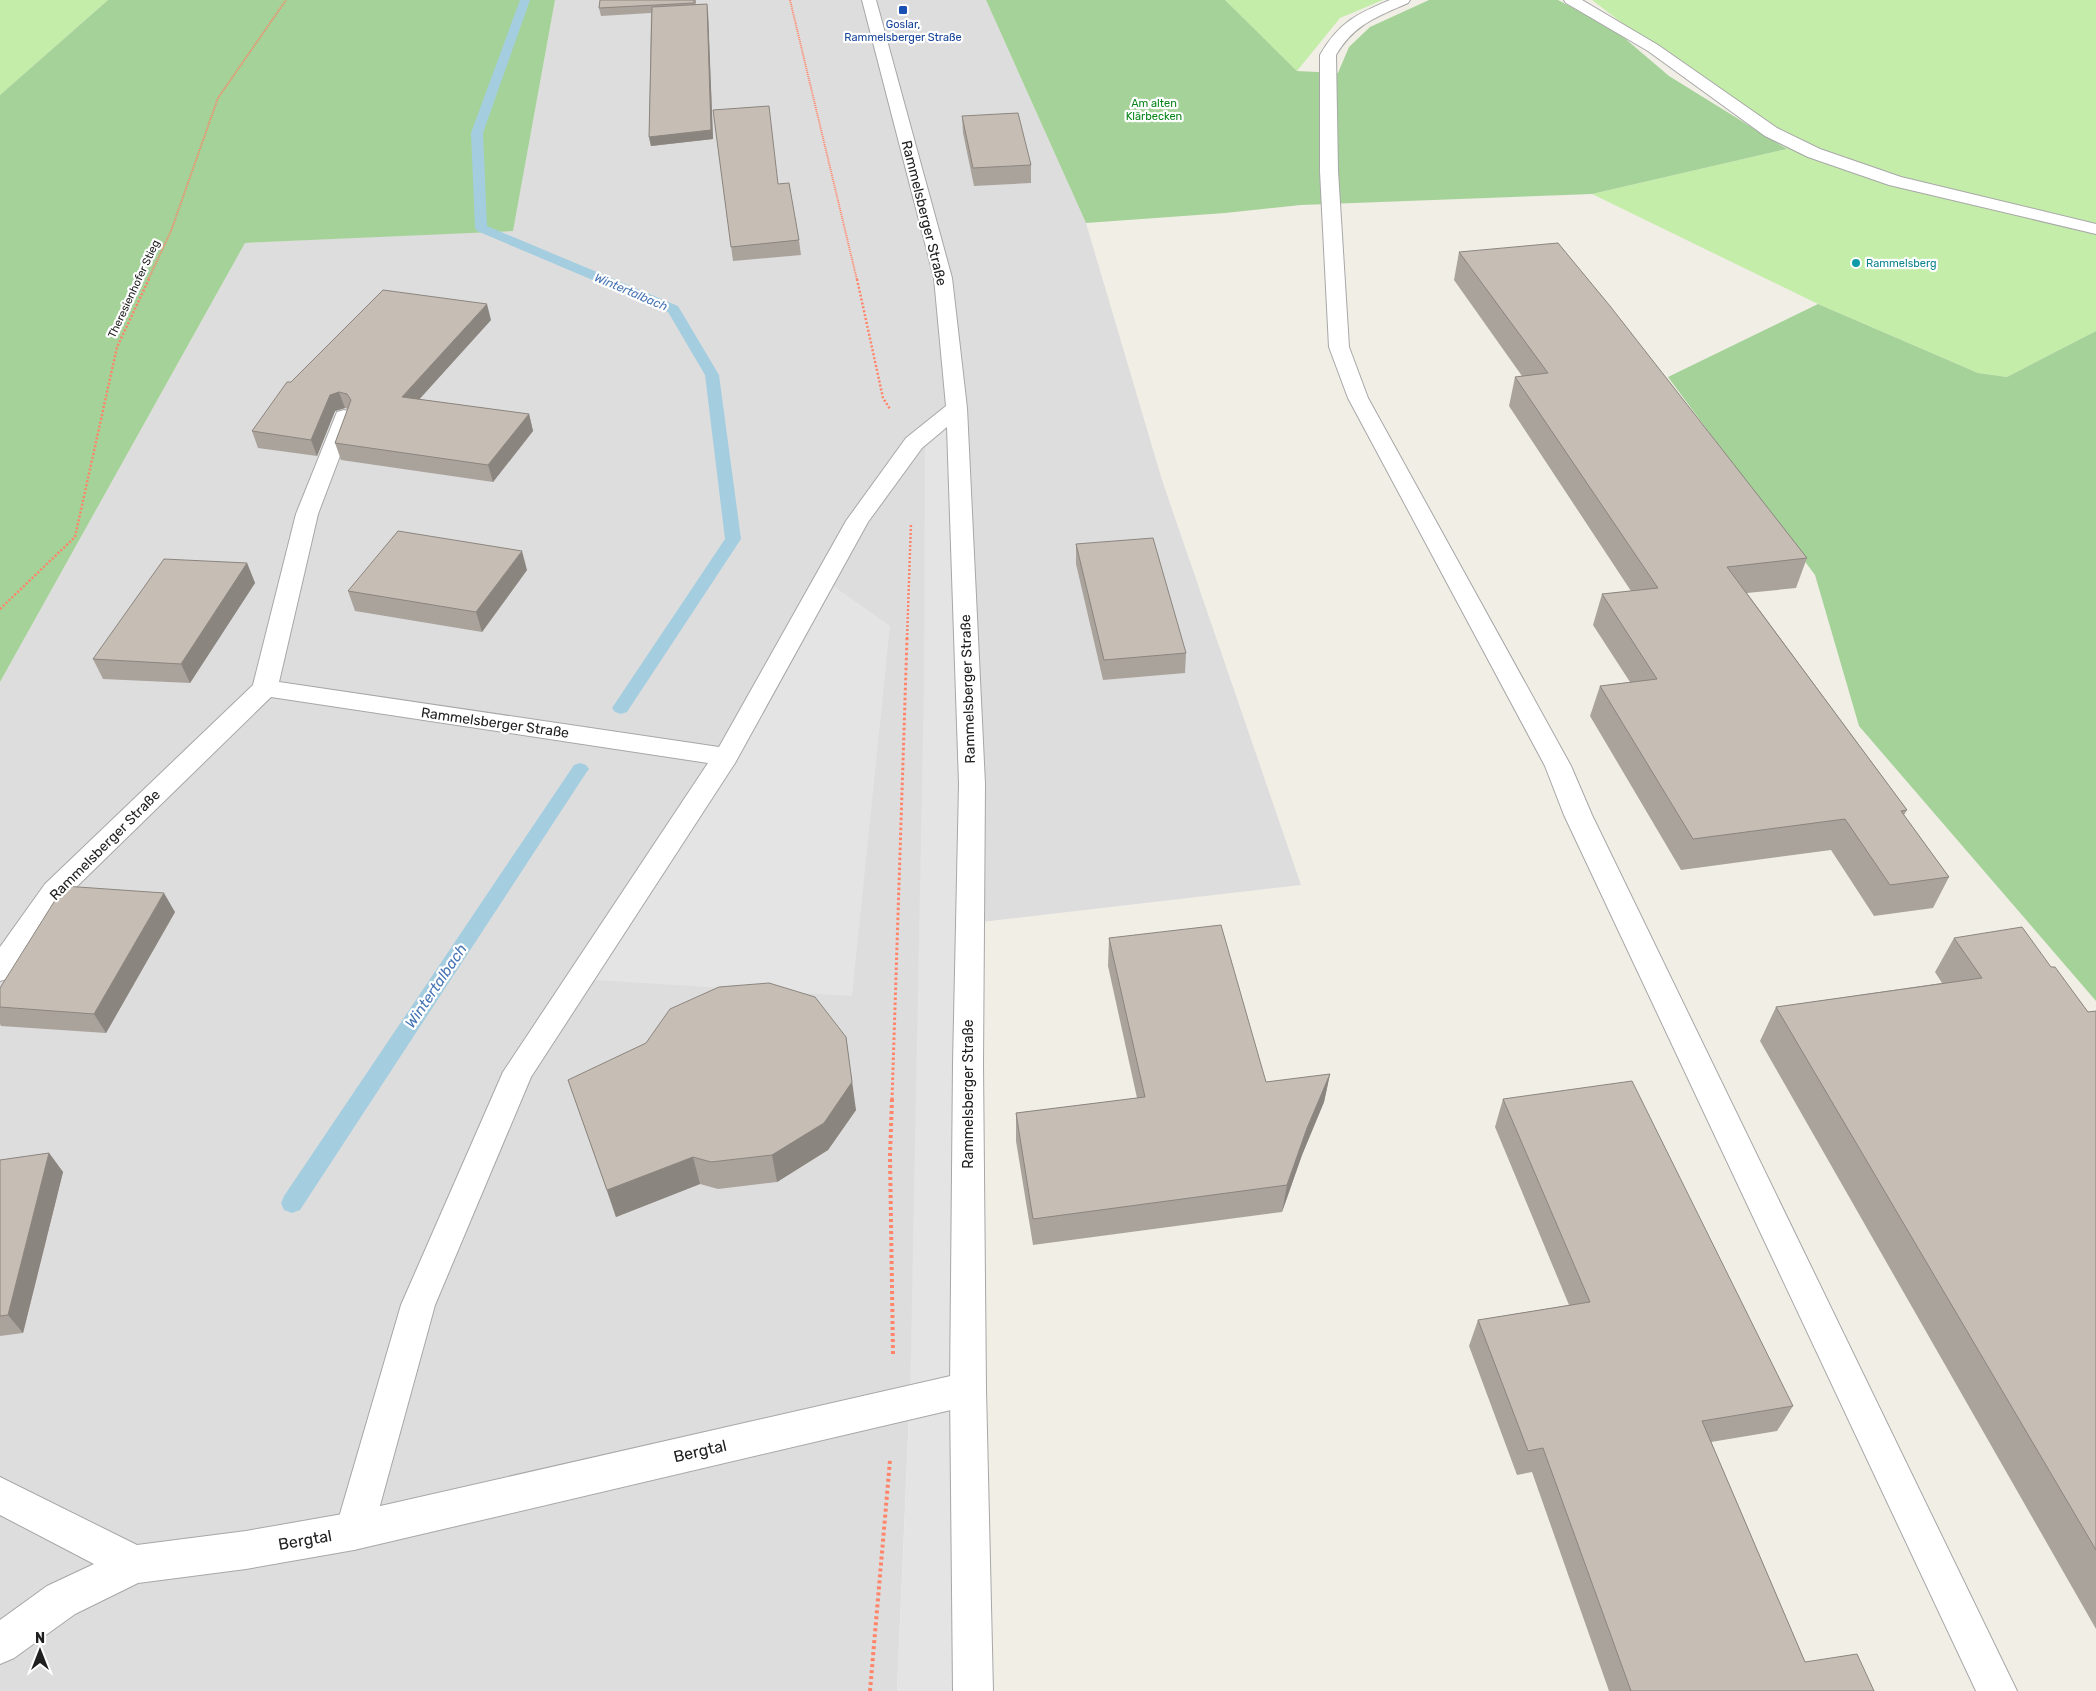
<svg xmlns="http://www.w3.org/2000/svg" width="2096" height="1691" font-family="Rubik,sans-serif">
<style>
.residential{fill:#dedddd}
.grass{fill:#c5edaa}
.forest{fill:#a5d299}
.parking{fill:#e4e4e4}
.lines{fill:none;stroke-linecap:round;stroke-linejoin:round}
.stream{fill:#a4cee0;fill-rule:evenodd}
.lane-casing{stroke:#a7a7a7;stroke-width:2}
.street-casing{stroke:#a7a7a7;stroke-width:2}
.path-far3{stroke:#ff8469;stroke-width:2;stroke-dasharray:1 1;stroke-linecap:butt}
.path-far2{stroke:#ff8469;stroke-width:2.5;stroke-dasharray:2 2;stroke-linecap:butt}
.path-far1{stroke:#ff8469;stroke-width:3;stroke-dasharray:2.5 2.5;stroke-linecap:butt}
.path{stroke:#ff8469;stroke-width:4;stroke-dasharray:3 3;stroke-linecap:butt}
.lane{fill:#fff;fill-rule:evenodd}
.street{fill:#fff;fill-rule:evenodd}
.wall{fill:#aaa39c}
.shaded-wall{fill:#8b857f}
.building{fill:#c6beb5;stroke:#8b857f}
.transit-dot{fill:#1a4fb4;stroke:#fff;stroke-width:2}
.culture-dot{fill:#0f9aa8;stroke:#fff;stroke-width:2}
.labels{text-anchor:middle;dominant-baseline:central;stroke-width:4.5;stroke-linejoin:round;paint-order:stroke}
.far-transit-label{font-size:11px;fill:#164399;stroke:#fff}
.far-park-label{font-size:11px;fill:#07851b;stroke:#fff}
.far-culture-label{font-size:11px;fill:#0d838f;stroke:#fff;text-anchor:start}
.far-street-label{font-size:11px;fill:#202020;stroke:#fff}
.far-water-label{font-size:12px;font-style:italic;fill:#4775b5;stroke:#fff}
.street-label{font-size:14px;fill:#202020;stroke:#fff}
.water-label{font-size:15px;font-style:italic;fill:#4775b5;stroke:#fff}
.near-street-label{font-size:16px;fill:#202020;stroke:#fff}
</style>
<rect width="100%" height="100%" fill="#f1eee6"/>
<!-- residential -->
<path class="residential" d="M555,0H986L1086,223L1162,480L1301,885L930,928L897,1691H0V682L245,243L513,230Z"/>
<!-- grass -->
<g class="grass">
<path d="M0,0H108L0,95Z"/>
<path d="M1225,0H1383L1340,18L1297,71Z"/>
<path d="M1592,0H2096V331L2007,377L1978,373L1818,304L1592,194L1787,149Z"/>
</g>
<!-- forest -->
<g class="forest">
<path d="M108,0H555L513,231L245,243L0,682V95Z"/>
<path d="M986,0H1225L1297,71L1338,73L1349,47L1370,27L1429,0H1558L1615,30L1669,76L1787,149L1592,194L1301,205L1225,213L1086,223Z"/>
<path d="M1818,304L1978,373L2007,377L2096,331V1001L1859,726L1815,575L1668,377Z"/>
</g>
<!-- parking -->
<g class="parking">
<path d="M957,408L973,1691H897L910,1399L924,683L925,433Z"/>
<path d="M825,580L890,626L852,996L579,979Z"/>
</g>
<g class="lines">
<!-- stream -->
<g class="stream">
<path d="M520,0H530L483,133L487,226L678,306L719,375L741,539L627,712L621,714L615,712L612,708L725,539L705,375L668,312L477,231L475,228L471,133Z"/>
<path d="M580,763L586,765L589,769L586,773L300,1210L292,1213L284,1210L281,1203L284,1196L574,765Z"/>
</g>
<defs>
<g id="lane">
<path d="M1390,0H1410L1408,3C1377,17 1354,24 1336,55L1338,171L1349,347L1368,398L1571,766L1592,815L2017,1691H1976L1564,815L1545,766L1348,398L1329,347L1320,171V55C1339,22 1357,14 1390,0Z"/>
<path d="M1564,0H1582L1658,45L1777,128L1820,149L1901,177L2096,224V234L1889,185L1808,157L1765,136L1648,51L1566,3Z"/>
<path d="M968,1372L981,1377L986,1389L981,1401L968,1406L354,1550L246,1569L138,1583L75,1614L14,1658L0,1664V1620L47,1586L94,1564L0,1515V1477L137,1545L246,1531L354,1512Z"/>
</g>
<path id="street" d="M862,0H876L952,278L967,408L985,784L983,1064L986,1389L993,1691H953L950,1389L953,1064L959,784L947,427L922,448L868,522L735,763L531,1077L435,1305L373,1531L367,1544L354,1550L341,1544L335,1531L401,1305L503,1072L708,763L271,697L65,898L10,978L0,981V947L45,884L253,685L296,514L337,412L344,410L351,412L355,416L318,514L279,682L719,747L846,521L906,438L946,406L934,278Z"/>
</defs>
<!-- lane casing -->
<use href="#lane" class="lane-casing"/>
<!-- street casing -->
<use href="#street" class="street-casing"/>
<!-- path-far3 -->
<g class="path-far3">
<path d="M790,0L857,280"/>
<path d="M148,280L171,231L218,98L286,0"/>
</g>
<!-- path-far2 -->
<g class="path-far2">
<path d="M857,279L883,398L890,409"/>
<path d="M0,609L75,537L117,347L149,279"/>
<path d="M907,639L911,523"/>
</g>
<!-- path-far1 -->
<path class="path-far1" d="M892,1100L907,638"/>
<!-- path -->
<g class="path">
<path d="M892,1099L890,1156L893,1354"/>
<path d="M870,1691L890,1460"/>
</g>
<!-- lane -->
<use href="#lane" class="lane"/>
<!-- street -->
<use href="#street" class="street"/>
</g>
<!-- wall -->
<g class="wall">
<path d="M696,0V5L708,12L713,139L651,146L649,137L651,13L601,16L599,8Z"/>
<path d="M713,110L778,184L799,240L801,255L733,261Z"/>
<path d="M962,116L1031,165V183L974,186L963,133Z"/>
<path d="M1459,252L1807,558L1796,588L1747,593L1907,810L1904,815L1949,877L1933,908L1874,916L1831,850L1681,870L1590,716L1600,686L1630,682L1593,625L1602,594L1631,591L1509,406L1515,377L1522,376L1454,280Z"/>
<path d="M491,320L419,399L529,414L533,431L493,482L341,460L335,443L348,409L345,408L335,411L317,456L258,448L252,431L291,382Z"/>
<path d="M1076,544L1186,653L1185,673L1103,680L1076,564Z"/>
<path d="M247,563L255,583L190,683L103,679L93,659Z"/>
<path d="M527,570L482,632L355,611L348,591Z"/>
<path d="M175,912L106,1033L1,1026L0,1024V988Z"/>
<path d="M1109,938L1266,1082L1330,1074L1324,1102L1302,1155L1282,1212L1033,1245L1016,1141V1113L1137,1098L1108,966Z"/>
<path d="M1954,938L2051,967L2088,1012L2096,1011V1629L1760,1041L1776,1007L1942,983L1935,972Z"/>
<path d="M568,1080L856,1110L828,1150L777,1182L718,1189L700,1184L616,1217Z"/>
<path d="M1503,1099L1793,1406L1777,1431L1711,1442L1805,1662L1874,1691H1609L1532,1472L1517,1475L1469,1346L1478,1320L1569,1305L1495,1127Z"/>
<path d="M49,1153L63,1172L23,1333L0,1336V1160Z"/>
</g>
<!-- shaded-wall -->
<g class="shaded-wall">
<path d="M707,4L708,12L713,139L651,146L649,137Z"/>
<path d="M487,304L491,320L407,413L402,397Z"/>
<path d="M339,392L345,408L335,411L317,456L311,440L330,395Z"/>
<path d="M529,414L533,431L493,482L488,465Z"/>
<path d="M522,551L527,570L482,632L476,612Z"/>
<path d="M247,563L255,583L190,683L181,664Z"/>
<path d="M164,893L175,912L106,1033L94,1014Z"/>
<path d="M846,1037L856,1110L828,1150L777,1182L772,1155Z"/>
<path d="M1330,1074L1324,1102L1302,1155L1282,1212L1287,1185L1307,1128Z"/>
<path d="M49,1153L63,1172L23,1333L8,1315Z"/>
<path d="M693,1157L700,1184L616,1217L607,1190Z"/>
</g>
<!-- building -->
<g class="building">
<path d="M600,0H694V3L599,8Z"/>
<path d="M707,4L711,130L649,137L652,7Z"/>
<path d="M769,106L778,184L789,183L799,240L731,247L713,110Z"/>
<path d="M1018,113L1031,165L973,168L962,116Z"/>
<path d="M1558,243L1610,306L1807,558L1727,567L1907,810L1901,811L1949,877L1890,885L1845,819L1693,839L1600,686L1657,679L1602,594L1658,588L1515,377L1548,373L1459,252Z"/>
<path d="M383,290L487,304L402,397L529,414L488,465L335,443L351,400L347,394L339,392L330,395L311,440L252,431L287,382H291Z"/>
<path d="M398,531L522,551L476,612L348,591Z"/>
<path d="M1153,538L1186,653L1104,660L1076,544Z"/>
<path d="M164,559L247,563L181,664L93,659Z"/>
<path d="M64,886L164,893L94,1014L0,1007V988Z"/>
<path d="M1221,925L1266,1082L1330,1074L1307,1128L1287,1185L1033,1219L1016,1113L1145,1097L1109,938Z"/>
<path d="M2022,927L2051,967H2055L2088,1012L2096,1011V1550L1776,1007L1982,978L1954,938Z"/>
<path d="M769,983L815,997L846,1037L852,1082L824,1123L772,1155L711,1162L693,1157L607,1190L568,1080L646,1043L670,1009L719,987Z"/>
<path d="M1632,1081L1793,1406L1702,1421L1805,1662L1857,1654L1874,1691H1631L1543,1448L1528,1451L1478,1320L1590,1302L1503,1099Z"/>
<path d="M49,1153L8,1315L0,1316V1160Z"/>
</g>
<!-- markers -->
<rect class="transit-dot" x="898" y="5" width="10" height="10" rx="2.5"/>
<circle class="culture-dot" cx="1856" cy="263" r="5"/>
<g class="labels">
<!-- far-transit labels -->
<g class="far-transit-label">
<text x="903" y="24">Goslar,<tspan x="903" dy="13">Rammelsberger Straße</tspan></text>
</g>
<!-- far-park labels -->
<g class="far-park-label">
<text x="1154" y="103">Am alten<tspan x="1154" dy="13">Klärbecken</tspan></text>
</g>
<!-- far-culture labels -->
<g class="far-culture-label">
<text x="1866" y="263">Rammelsberg</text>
</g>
<!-- far-street labels -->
<g class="far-street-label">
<text transform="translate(134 289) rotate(-65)">Theresienhofer Stieg</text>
</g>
<!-- far-water labels -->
<g class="far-water-label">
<text transform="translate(631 292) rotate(23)">Wintertalbach</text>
</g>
<!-- street labels -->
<g class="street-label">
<text transform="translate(924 213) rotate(76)">Rammelsberger Straße</text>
<text transform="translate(968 689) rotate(-92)">Rammelsberger Straße</text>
<text transform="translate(495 723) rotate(8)">Rammelsberger Straße</text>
<text transform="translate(105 845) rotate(-45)">Rammelsberger Straße</text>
<text transform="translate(968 1094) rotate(-90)">Rammelsberger Straße</text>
</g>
<!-- water labels -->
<g class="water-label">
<text transform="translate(436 986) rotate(-56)">Wintertalbach</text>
</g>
<!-- near-street labels -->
<g class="near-street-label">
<text transform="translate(700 1451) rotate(-13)">Bergtal</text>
<text transform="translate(305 1540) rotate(-10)">Bergtal</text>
</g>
</g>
<!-- north arrow -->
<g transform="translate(40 1651)" stroke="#ffffff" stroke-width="4" paint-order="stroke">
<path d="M0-4L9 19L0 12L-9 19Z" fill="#202020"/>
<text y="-8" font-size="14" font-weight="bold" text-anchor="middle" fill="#202020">N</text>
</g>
</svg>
